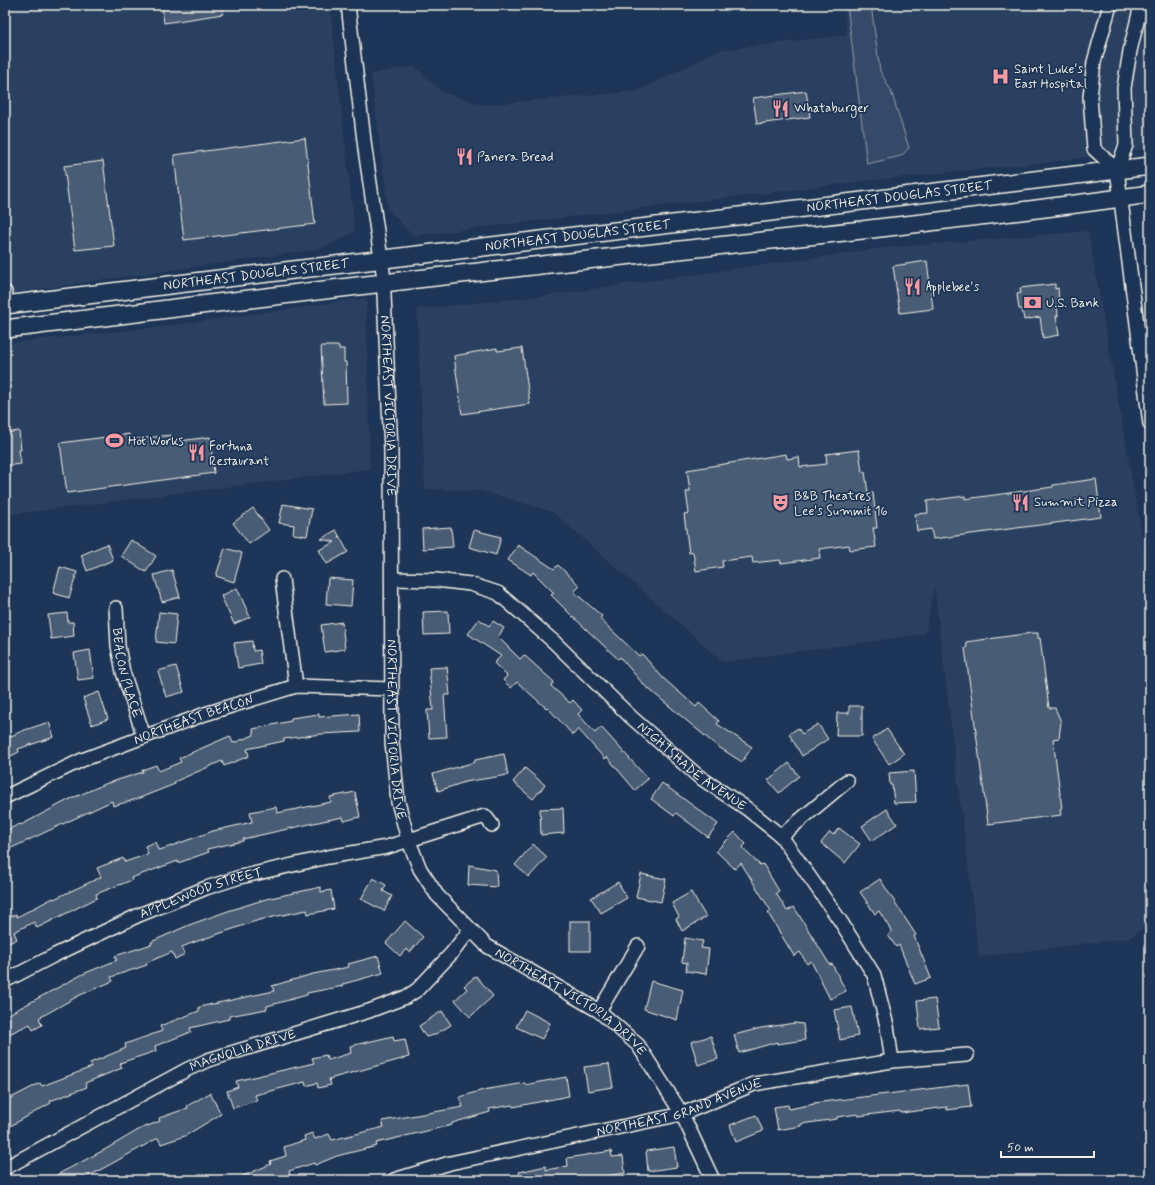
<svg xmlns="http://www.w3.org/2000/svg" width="1155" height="1185" font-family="Mynerve,sans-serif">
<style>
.built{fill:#2a4060}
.green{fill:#354a67;stroke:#949ea8}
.building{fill:#485b74;stroke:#f4f1e8}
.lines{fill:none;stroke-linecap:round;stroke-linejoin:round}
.minor-casing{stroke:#f4f1e8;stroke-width:16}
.major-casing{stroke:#f4f1e8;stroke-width:20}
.minor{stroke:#1d3557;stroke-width:13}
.major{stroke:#1d3557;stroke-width:17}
.labels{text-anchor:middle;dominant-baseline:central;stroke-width:3.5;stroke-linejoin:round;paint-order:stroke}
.poi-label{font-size:13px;fill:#f4f1e8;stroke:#1d3557;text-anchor:start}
.street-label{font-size:13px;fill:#f4f1e8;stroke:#1d3557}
</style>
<rect width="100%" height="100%" fill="#1d3557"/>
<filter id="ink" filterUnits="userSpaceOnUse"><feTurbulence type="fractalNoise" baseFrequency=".025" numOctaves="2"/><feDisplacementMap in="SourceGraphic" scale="8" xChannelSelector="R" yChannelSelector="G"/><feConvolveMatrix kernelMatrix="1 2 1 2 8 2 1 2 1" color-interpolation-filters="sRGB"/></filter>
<g filter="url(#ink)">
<!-- built -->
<g class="built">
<path d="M5,5H330L355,232L320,249L5,294Z"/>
<path d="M844,5H1150V148L1051,162L865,181L413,236L388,209L371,74L414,66L442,92L483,105L638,91L719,50L847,35Z"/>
<path d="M1088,231L1150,581V924L1129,938L979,957L934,586L925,634L723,662L553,512L482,491L425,489L417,309L542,296L883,248Z"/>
<path d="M366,298L370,469L5,515V343L159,327Z"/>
</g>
<!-- green -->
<path class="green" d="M847,5H871L880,71L891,91L909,148L901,156L867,164Z"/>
<!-- building -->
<g class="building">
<path d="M162,5H222L223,14L164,23Z"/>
<path d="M806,91L810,117L757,124L753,98Z"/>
<path d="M305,138L315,224L184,240L174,155Z"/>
<path d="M103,161L114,246L75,250L64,166Z"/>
<path d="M927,261L933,309L900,313L893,266Z"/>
<path d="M1055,284V289L1058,288L1059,304L1057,305L1058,316H1056L1059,335L1043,338L1040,317L1024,320L1022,309H1019L1017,294L1021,293L1020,288Z"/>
<path d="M321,346H339V349H344V362H346L347,403L324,404Z"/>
<path d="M497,348V351L522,348L530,404L462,414L454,356Z"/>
<path d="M19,431L21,450H19L21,464L5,466V433Z"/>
<path d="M129,434L130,440L171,435L172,442L210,437L214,473L67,493L60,443Z"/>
<path d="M859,450L862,472H865L868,493H873L877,528H873L876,547L850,550L849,545L819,549L820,558L781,563L780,560L753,563L752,557L722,561L723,567L696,571L693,552L689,553L684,514L689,513L686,492L690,491L687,470L786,454L787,459L799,457L800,467L827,464L826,454Z"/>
<path d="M1096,479L1101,517L933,539L931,529L917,531L915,514L928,513L927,501L965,496V499L1053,487V485Z"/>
<path d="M283,504L312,509L307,536L293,534L294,525L279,523Z"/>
<path d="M253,508L269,530L249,544L233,523Z"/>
<path d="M451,527L453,547L423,549L422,529Z"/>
<path d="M336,530L348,552L327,564L319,550L335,542L321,539Z"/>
<path d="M474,530L501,537L496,555L469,547Z"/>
<path d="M131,540L156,556L146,572L121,556Z"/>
<path d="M107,544L113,560L87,571L81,555Z"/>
<path d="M518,545L554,569L558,565L580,586L574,592L602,616L600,619L639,656L642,654L663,678L696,707L699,703L719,721L717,724L752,747L742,762L717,746L644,685L620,657L618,659L570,614L551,595L554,593L533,572L531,575L508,560Z"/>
<path d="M225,548L242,553L234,582L216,576Z"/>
<path d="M60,567L77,572L69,598L53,593Z"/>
<path d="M172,570L180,597L162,602L154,575Z"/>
<path d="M328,578L353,580L351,606L326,604Z"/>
<path d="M237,588L250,617L234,624L221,596Z"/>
<path d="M448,611L449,634L424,635L423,612Z"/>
<path d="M159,612L177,614L174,644L156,642Z"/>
<path d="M67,613L68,622H73L74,636L51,639L48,615Z"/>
<path d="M479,619L489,626L493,621L504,628L498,637L520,659L524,655L554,682L551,686L570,703L573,700L582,710L578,714L595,733L601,727L648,779L635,790L607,757L605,759L578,729L573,735L547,707L546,708L517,682L511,688L503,680L507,676L494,663L501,656L468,634Z"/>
<path d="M342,622L345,649L325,652L321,625Z"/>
<path d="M1032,633H1038V638H1040L1049,708H1055L1061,722L1059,738L1053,739L1062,809H1060L1061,815L988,824L965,648L967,647L966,642Z"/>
<path d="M252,641L253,651L259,650L261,664L238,668L234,643Z"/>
<path d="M90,650L94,678L78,680L74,653Z"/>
<path d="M176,666L184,692L166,697L158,671Z"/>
<path d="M447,667L450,695H444L447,737L429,738L427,710H433L429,668Z"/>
<path d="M99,692L108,719L92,725L83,698Z"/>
<path d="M849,706H862V736H836L837,713H849Z"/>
<path d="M319,714V717L359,714L360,732L321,734L284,739V741L247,749L249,756L224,766L222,761L174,782L175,784L137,799L113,806L112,801L5,851V831L20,824L21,825L68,800L105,784L143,772L142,770L156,765L159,771L181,762L179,758L230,736L233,743L254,735L253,729L291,721V718Z"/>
<path d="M49,722L54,737L18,749L19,752L5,759V739L22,731Z"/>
<path d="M818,724L828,739L802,756L789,734L798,728L802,734Z"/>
<path d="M887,729L904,754L889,764L872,739Z"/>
<path d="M504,754L508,775L465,782L438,791L433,774L475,762V760Z"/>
<path d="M789,763L799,776L779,793L768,780Z"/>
<path d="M525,768L545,785L533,799L513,782Z"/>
<path d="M914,771L916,802L894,803L892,785H890L889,773Z"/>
<path d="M662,783L718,824L708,837L676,813L674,816L651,799Z"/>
<path d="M355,792L360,817L344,821L343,817L323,821L243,839V841L207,849L209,852L178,863V861L131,878L132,880L96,894L97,898L37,928L34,922L14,932L17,939L5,945V916L6,919L16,914L17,917L53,898L54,899L101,877L97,868L123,858L125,862L148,854L145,846L155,842L158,850L163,849L213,831L252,822L250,812L276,807L277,813L331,802L330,797Z"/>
<path d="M563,808L564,833L541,835L540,809Z"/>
<path d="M887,809L897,824L872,841L862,826Z"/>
<path d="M839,828L860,844L845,863L821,843L830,832L833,835Z"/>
<path d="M735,832L746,844L742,848L760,865L763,864L779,891L776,893L787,911L794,907L830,965L832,964L846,991L830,999L811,961L807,964L800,952L794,956L768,913L771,911L741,863L735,869L716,851Z"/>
<path d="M533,844L547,857L529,877L515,865Z"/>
<path d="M469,865L496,870L497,887L468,885Z"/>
<path d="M641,874L666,879L661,902L636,897Z"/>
<path d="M373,878L386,885L383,891L392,896L384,911L361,899Z"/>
<path d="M880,879L916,935L914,936L931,978L915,984L899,945L896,947L888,935L892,932L879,911L875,914L860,892Z"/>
<path d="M618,882L627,898L601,913L591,898Z"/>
<path d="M321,887V892L331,890L334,909L308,914L307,910L259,920L192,943L182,947L185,954L175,959L172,952L146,963L147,965L111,977L113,981L78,996L39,1018L42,1025L33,1030L30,1024L5,1036V1016L83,974L117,960L115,956L152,944L151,942L189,925L228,911L266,899Z"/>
<path d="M691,892L706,917L682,931L676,919L679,917L672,903Z"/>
<path d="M405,921L423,937L410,952L406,949L400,956L386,943Z"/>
<rect x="570" y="921" width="20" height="30"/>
<path d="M685,938L703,941L701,948L709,949L706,974L686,971L687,963L682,962Z"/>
<path d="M378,956L383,973L343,984V986L307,993V995L267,1006V1009L229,1016V1019L190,1028L191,1032L155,1046L156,1051L120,1063L122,1068L85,1083L87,1087L50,1101L51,1103L5,1129V1101L40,1083L42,1086L92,1067L90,1063L126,1048L125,1044L162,1031L160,1026L199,1011V1007L274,991L272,986L313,974L349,967L348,964Z"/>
<path d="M476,976L493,996L470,1017L455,1000L467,989L464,986Z"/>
<path d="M651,981L683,990L677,1020L644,1009Z"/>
<path d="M935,999L939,1027L920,1029L917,1001Z"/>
<path d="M852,1007L858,1036L840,1040L834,1010Z"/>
<path d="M525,1010L550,1023L542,1039L516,1027Z"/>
<path d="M442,1011L451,1025L434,1035L426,1037L419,1026Z"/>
<path d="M795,1023L803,1024L805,1040L777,1044V1042L739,1053L734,1035L761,1028Z"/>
<path d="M393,1036L394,1041L405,1039L409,1057L329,1079L331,1085L318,1088L317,1083L306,1086L305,1082L255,1095L257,1100L233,1108L227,1091L238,1087L236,1081L314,1063L312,1058L326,1055L328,1060L351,1053L350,1046Z"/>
<path d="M711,1036L718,1059L698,1065L691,1042Z"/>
<path d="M609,1064L613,1087L588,1091L584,1067Z"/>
<path d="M566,1077L569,1096L513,1107L512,1105L489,1109L490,1112L452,1123V1125L376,1143L377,1146L337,1156L315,1165L314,1163L289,1171L290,1175L273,1180H234L271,1164L270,1161L286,1156L284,1147L305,1140L304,1136L312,1133L315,1139L329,1134L332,1140L384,1127L382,1121L463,1107L460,1097L483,1090L525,1083V1085Z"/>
<path d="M968,1084L971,1107L947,1110V1107L901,1113L900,1111L858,1116V1114L837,1117V1119L801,1124V1126L778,1130L774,1107L788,1105L789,1109L814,1104V1103Z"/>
<path d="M210,1093L221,1114L185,1136L161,1144L158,1138L82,1180H47L106,1149L140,1129L160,1121L159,1118L188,1108L187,1106Z"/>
<path d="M756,1115L763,1131L736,1142L730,1125Z"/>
<path d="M674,1147L677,1167L648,1171L646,1151Z"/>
<path d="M611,1151L612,1157L623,1156L625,1173L587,1179L588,1180H521L519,1172L546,1166V1170L568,1166L567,1158Z"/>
</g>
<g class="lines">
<defs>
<g id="minor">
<path id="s1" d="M348,5L365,149L383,272L391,451L392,742L398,802L408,839L420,869L437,895L487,946L599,1011L638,1045L682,1114L713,1180"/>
<path d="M1110,5L1094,62L1090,97L1094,149L1117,170"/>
<path d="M1141,5L1130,51L1124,88L1126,145L1117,170L1150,424"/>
<path d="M5,292L7,305"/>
<path d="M282,579L296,686"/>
<path id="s2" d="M393,579L436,580L470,584L498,593L553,641L631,717L698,776L746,808L781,836L841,922L874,975L887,1026L892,1061"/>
<path id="s3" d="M116,608L118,646L123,672L144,737"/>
<path id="s4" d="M5,797L82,760L205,714L296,686L392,689"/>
<path d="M781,836L847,781"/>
<path id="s5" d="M5,981L55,955L139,915L206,888L240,877L328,857L387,847L485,816L492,825"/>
<path d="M599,1011L638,946"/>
<path id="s6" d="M5,1168L188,1069L208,1060L369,1011L406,997L417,990L451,954L470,930"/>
<path id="s7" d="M394,1180L450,1163L682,1114L754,1084L892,1061L967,1055"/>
</g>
<g id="major">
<path id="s8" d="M5,305L1150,166"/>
<path d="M5,329C178,308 350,286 523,267C732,244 942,223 1150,194"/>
</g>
</defs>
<!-- minor casing -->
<use href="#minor" class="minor-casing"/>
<!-- major casing -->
<use href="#major" class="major-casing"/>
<!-- minor -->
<use href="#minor" class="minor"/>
<!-- major -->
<use href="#major" class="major"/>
</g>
</g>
<!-- icons -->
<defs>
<symbol id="hospital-bare" viewBox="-9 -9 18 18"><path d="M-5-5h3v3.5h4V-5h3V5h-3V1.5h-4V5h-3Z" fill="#ff9aa2" stroke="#1d3557" stroke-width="2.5" paint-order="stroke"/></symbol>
<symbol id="restaurant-bare" viewBox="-9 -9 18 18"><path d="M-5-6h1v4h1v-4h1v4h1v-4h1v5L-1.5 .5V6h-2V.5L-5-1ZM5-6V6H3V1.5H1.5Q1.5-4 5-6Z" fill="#ff9aa2" stroke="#1d3557" stroke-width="2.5" paint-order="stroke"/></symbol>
<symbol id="bank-bare" viewBox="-9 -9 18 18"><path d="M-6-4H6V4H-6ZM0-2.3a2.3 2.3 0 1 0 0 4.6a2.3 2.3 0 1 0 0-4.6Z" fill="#ff9aa2" stroke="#1d3557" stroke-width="2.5" paint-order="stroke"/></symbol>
<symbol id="stadium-bare" viewBox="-9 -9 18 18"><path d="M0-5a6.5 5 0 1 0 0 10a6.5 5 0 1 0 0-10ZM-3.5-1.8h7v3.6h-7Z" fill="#ff9aa2" stroke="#1d3557" stroke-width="2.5" paint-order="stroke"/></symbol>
<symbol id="theatre-bare" viewBox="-9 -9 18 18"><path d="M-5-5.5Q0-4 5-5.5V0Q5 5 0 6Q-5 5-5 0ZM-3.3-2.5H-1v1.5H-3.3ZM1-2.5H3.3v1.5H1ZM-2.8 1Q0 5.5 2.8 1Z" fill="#ff9aa2" stroke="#1d3557" stroke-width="2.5" paint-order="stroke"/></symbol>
</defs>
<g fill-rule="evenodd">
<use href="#hospital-bare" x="988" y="64" width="25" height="25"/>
<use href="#restaurant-bare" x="768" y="96" width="25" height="25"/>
<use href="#restaurant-bare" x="452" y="144" width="25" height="25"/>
<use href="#restaurant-bare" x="900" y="274" width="25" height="25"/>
<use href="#bank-bare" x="1020" y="290" width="25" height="25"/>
<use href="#stadium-bare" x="102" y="428" width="25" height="25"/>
<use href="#restaurant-bare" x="184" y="440" width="25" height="25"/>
<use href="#restaurant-bare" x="1008" y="490" width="25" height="25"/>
<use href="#theatre-bare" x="768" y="490" width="25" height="25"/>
</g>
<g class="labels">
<!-- poi labels -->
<g class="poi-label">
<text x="1014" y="69">Saint Luke's<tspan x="1014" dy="15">East Hospital</tspan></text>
<text x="794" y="108">Whataburger</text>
<text x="477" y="157">Panera Bread</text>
<text x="926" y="287">Applebee's</text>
<text x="1046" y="303">U.S. Bank</text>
<text x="128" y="441">Hot Works</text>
<text x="209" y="446">Fortuna<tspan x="209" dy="15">Restaurant</tspan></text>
<text x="794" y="496">B&amp;B Theatres<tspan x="794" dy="15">Lee's Summit 16</tspan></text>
<text x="1034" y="502">Summit Pizza</text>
</g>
<!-- street labels -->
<g class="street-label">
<text stroke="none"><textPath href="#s8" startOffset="901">NORTHEAST DOUGLAS STREET</textPath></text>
<text stroke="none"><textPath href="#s8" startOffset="577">NORTHEAST DOUGLAS STREET</textPath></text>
<text stroke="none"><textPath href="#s8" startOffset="253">NORTHEAST DOUGLAS STREET</textPath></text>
<text stroke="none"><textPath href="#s1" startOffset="403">NORTHEAST VICTORIA DRIVE</textPath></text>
<text stroke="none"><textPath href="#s3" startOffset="66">BEACON PLACE</textPath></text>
<text stroke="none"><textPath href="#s4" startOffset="204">NORTHEAST BEACON</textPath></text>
<text stroke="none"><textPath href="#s1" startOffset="727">NORTHEAST VICTORIA DRIVE</textPath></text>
<text stroke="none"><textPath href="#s2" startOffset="367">NIGHTSHADE AVENUE</textPath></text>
<text stroke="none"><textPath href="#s5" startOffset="215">APPLEWOOD STREET</textPath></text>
<text stroke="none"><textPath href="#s1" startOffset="1074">NORTHEAST VICTORIA DRIVE</textPath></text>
<text stroke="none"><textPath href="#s6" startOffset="266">MAGNOLIA DRIVE</textPath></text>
<text stroke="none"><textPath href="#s7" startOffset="295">NORTHEAST GRAND AVENUE</textPath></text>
</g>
</g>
<!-- margin -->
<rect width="1155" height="1185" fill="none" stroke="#1d3557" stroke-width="20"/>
<rect x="10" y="10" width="1135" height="1165" fill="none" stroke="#f4f1e8" stroke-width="1.5" filter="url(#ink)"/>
<!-- scale -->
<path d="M1001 1151v6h93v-6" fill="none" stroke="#f4f1e8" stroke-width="2"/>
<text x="1007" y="1151" font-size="12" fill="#f4f1e8" stroke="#1d3557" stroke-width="3" paint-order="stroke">50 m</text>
</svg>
